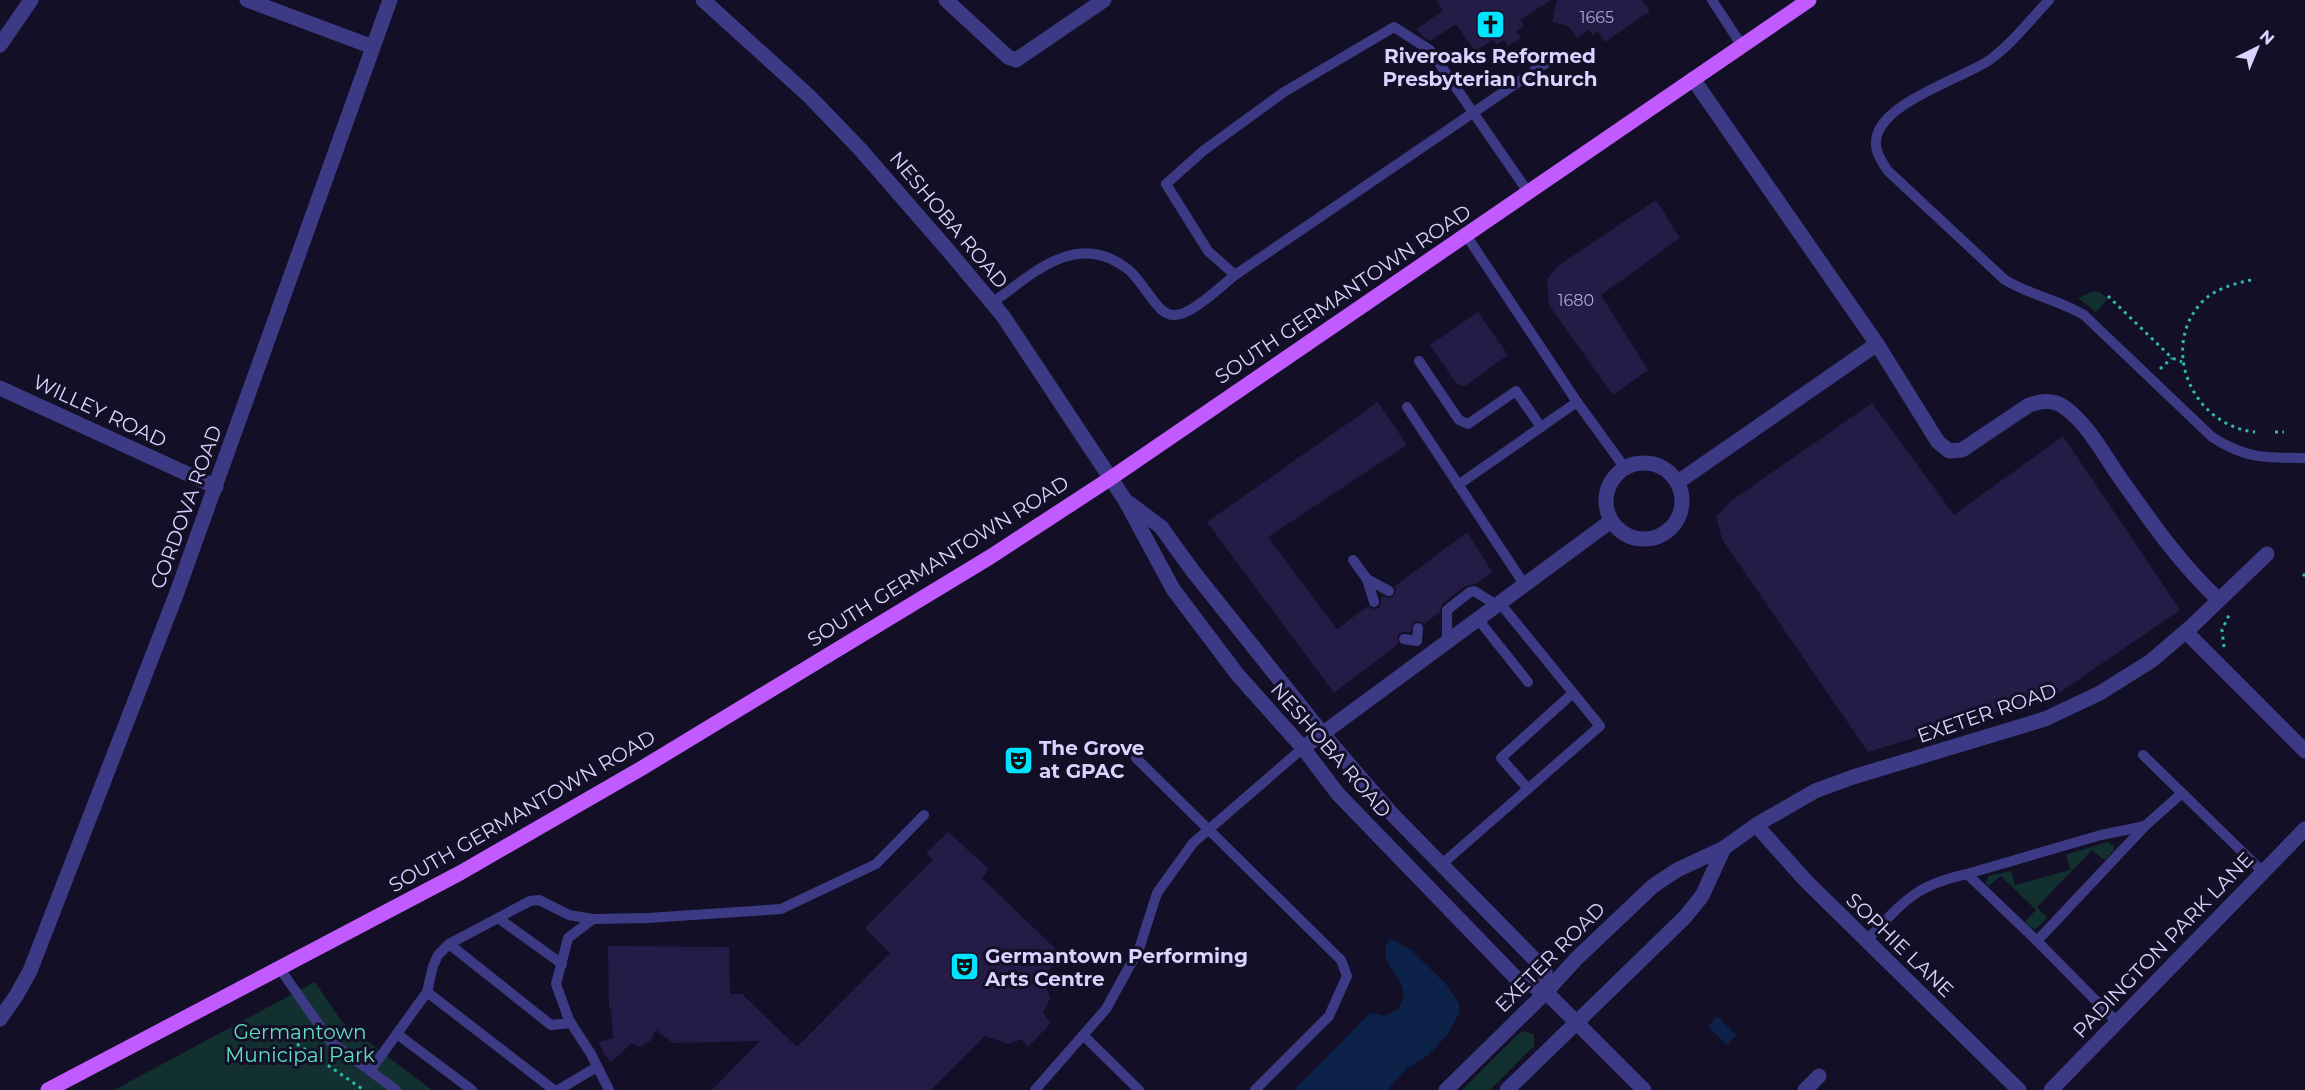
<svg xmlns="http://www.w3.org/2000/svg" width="2305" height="1090" font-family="Montserrat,sans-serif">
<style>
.green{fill:#12302f}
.water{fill:#0c2248}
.building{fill:#241b47}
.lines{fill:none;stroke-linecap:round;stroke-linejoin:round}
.path{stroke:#2fb8b0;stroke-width:3;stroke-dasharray:3 4.5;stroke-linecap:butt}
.service{stroke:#3d3a85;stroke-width:10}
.minor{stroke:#3d3a85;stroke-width:15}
.tertiary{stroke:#3d3a85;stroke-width:15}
.primary{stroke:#c25bff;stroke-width:15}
.labels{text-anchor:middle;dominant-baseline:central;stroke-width:6;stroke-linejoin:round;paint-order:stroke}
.number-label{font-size:16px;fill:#aca6d1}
.poi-label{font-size:20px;font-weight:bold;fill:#d9d4ff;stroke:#130f26;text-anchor:start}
.street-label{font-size:20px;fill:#d9d4ff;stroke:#130f26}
.park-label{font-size:20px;fill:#5fe0c0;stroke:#130f26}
</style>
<rect width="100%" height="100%" fill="#130f26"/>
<!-- green -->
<g class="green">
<path d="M2094,291L2100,292L2108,299L2096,312L2078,298Z"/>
<path d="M2108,842L2113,845L2114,850L2106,859H2103L2092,850L2037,907L2047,918L2036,929L2031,928L2025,921L2036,910L2001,876L1988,886L1986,883L1989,876L2011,871L2015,885L2070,870L2066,855L2068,854Z"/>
<path d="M315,982L342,1022L432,1090H114Z"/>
<path d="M1524,1031L1534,1035V1046L1490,1090H1462L1517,1035Z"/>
</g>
<!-- water -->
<g class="water">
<path d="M1391,939L1410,949L1446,984L1458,1002L1460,1012L1447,1035L1437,1046L1427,1056L1406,1069L1387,1090H1294L1368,1015L1372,1013L1384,1016L1399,1008C1416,980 1379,971 1386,945Z"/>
<path d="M1717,1016L1736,1035L1727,1045L1708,1026Z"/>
</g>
<!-- building -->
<g class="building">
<path d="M1436,0H1551L1520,20L1524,26L1516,31L1521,38L1508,46L1504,40L1496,45L1493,40L1475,51L1456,24L1430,41L1422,36L1417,29L1443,10Z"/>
<path d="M1557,0H1642L1650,11L1605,42L1598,31L1593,35L1589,30L1577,38L1568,26L1552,22Z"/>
<path d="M1656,200L1680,238L1601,295L1648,370L1613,395L1549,305L1547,279L1558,266Z"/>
<path d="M1478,312L1508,355L1465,386L1457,384L1430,345Z"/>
<path d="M1378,402L1407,445L1268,537L1337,629L1368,606L1373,609L1379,608L1382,596L1389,598L1393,597L1396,591L1395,586L1467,532L1492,572L1476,584L1465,586L1442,604L1440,612L1424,624L1419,621L1414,622L1410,632H1402L1398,635V644L1334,693L1207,522Z"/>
<path d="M1872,403L1954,515L2063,436L2180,610L2059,693L1868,752L1722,539L1716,517L1731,501Z"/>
<path d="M948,832L989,869L982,878L1063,956L1041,978L1047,988L1050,999L1043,1013L1051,1023L1028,1047L1021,1039L1009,1044L985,1036L931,1090H712L760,1041L673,1043L656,1030L650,1041L640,1047L632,1043L611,1062L603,1053L599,1042L613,1038L611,1009L609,1008L608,946L729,947L730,994H742L797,1047L890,953L865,928L933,860L926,853Z"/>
</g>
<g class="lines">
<!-- path -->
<g class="path">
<path d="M2251,280C2233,284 2214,289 2201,303C2159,350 2194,426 2255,432"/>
<path d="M2108,296L2172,358L2182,362"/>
<path d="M2160,369L2172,358"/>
<path d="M2275,432H2284"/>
<path d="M2303,574L2305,576"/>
<path d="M2224,647L2222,630L2229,615"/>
<path d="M297,1044L364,1090"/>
</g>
<!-- service -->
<g class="service">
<path d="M1712,0L1742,46"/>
<path d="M2049,0C2030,20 2013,43 1991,59C1964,79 1864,106 1877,151C1879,158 1884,165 1888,171L2005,280C2030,295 2059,300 2084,315L2212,437C2246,459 2266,458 2305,458"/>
<path d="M1528,192L1430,50L1394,27L1284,92L1203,151L1166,184L1208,251L1235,275L1546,63"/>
<path d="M1466,235L1577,402L1625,468"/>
<path d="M992,303C1034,273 1078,228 1130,271C1136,277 1142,285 1147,292C1154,301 1162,315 1174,315C1191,316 1221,286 1235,275"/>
<path d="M1419,361L1459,420L1468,424L1516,391L1541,427"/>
<path d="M1407,407L1524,584"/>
<path d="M1458,485L1577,402"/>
<path d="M1353,560L1367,579"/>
<path d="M1374,602L1367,579L1389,591"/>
<path d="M1477,618L1528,682"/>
<path d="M1404,639L1417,641L1418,628"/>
<path d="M1447,640V610L1470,592L1474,591L1495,604"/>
<path d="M2143,755L2263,872"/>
<path d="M1136,758L1341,960L1347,976L1329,1016L1255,1090"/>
<path d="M1528,789L1501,758L1573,693"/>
<path d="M1442,864L1600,726L1499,602"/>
<path d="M1967,874L2101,835L2145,826"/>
<path d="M498,918L562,964"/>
<path d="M1866,941C1903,903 1912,886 1967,874L2037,941L2145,826L2182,793"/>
<path d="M2037,941L2117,1022"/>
<path d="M449,944L551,1025L571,1023"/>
<path d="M280,969L331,1042L396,1090"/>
<path d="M427,992L554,1090"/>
<path d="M397,1034L472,1090"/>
<path d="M1083,1035L1139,1090"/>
<path d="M370,1071L427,992L433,966L438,955L449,944L530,901L539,900L569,915L593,919"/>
<path d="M558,1090L597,1067"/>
<path d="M609,1090L591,1054L569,1020L556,984L568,938L593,919L648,918L781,909L876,864L924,815"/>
<path d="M1035,1090L1106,1009L1139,949L1157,893L1193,843L1303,748"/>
</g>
<!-- minor -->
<g class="minor">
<path d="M247,0L373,47"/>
<path d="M946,0L1008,57L1016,60L1104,0"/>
<path d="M0,45L31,0"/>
<path d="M1693,79L1877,344L1938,442L1949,451L1962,450L2029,405C2041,401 2053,399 2064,407C2087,423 2103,453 2118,475C2150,520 2179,563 2219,600"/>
<path d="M0,388L216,487"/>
<circle cx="1644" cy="501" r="38"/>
<path d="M1678,482L1877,344"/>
<path d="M2186,632L2305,751"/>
<path d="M1303,748L1611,521"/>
<path d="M1756,825L1806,881L2019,1090"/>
<path d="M1546,992L1576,959L1653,886L1677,870L1724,848L1756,825L1815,791L1853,777L2045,719L2100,693L2151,661L2192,626L2267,554"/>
<path d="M0,1019L16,996L30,971L176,595L390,0"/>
<path d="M1576,1023L1685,917L1702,896L1724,848"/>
<path d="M1805,1090L1819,1076"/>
<path d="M2051,1090L2305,829"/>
</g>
<!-- tertiary -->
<g class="tertiary">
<path d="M703,0L809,96L860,149L947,249L1003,316L1125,500L1173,589L1237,674L1303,748L1338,794L1516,978L1546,992L1644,1090"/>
<path d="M1129,503L1161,527L1192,570L1322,733L1390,812L1545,970L1546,992"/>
<path d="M1446,1090L1546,992"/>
<path d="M1507,1090L1576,1023"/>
</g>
<!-- primary -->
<path class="primary" d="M48,1090L460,873L642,768L990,557L1111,478L1809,0"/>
</g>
<!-- icons -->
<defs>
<symbol id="church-square" viewBox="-11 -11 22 22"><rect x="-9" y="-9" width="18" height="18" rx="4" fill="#00e5ff" stroke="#130f26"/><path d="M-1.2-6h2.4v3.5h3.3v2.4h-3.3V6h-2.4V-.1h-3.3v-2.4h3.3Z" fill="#111"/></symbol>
<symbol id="theatre-square" viewBox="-11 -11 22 22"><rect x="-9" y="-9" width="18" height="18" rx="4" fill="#00e5ff" stroke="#130f26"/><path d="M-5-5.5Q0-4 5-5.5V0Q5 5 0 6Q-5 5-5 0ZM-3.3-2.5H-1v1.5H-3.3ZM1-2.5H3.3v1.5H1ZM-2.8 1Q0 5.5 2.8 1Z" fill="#111"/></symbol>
</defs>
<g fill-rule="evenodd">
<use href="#church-square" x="1474" y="8" width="33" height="33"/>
<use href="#theatre-square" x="1002" y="744" width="33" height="33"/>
<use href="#theatre-square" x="948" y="950" width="33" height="33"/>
</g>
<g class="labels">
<!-- number labels -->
<g class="number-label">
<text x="1597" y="17">1665</text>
<text x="1576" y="300">1680</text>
</g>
<!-- poi labels -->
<g class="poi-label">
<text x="1490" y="56" text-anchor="middle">Riveroaks Reformed<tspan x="1490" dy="23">Presbyterian Church</tspan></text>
<text x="1039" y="748">The Grove<tspan x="1039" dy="23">at GPAC</tspan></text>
<text x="985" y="956">Germantown Performing<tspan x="985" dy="23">Arts Centre</tspan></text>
</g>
<!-- street labels -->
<g class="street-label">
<text transform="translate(949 220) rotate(50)">NESHOBA ROAD</text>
<text transform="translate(1343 294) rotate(-34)">SOUTH GERMANTOWN ROAD</text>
<text transform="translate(100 411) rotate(25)">WILLEY ROAD</text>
<text transform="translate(186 507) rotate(-70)">CORDOVA ROAD</text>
<text transform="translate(938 561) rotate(-32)">SOUTH GERMANTOWN ROAD</text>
<text transform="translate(1987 713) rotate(-19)">EXETER ROAD</text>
<text transform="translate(1331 750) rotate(49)">NESHOBA ROAD</text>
<text transform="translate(522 811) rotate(-30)">SOUTH GERMANTOWN ROAD</text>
<text transform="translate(1900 945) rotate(44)">SOPHIE LANE</text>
<text transform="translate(2163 945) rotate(-46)">PADINGTON PARK LANE</text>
<text transform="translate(1550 957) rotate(-45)">EXETER ROAD</text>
</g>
<!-- park labels -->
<g class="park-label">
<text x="300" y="1032">Germantown<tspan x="300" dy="23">Municipal Park</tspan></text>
</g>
</g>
<!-- north arrow -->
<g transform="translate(2257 48) rotate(43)" stroke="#130f26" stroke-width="4.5" paint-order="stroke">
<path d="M0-4.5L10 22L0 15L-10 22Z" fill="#d9d4ff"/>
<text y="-9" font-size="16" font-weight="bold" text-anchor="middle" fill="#d9d4ff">N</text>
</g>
</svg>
